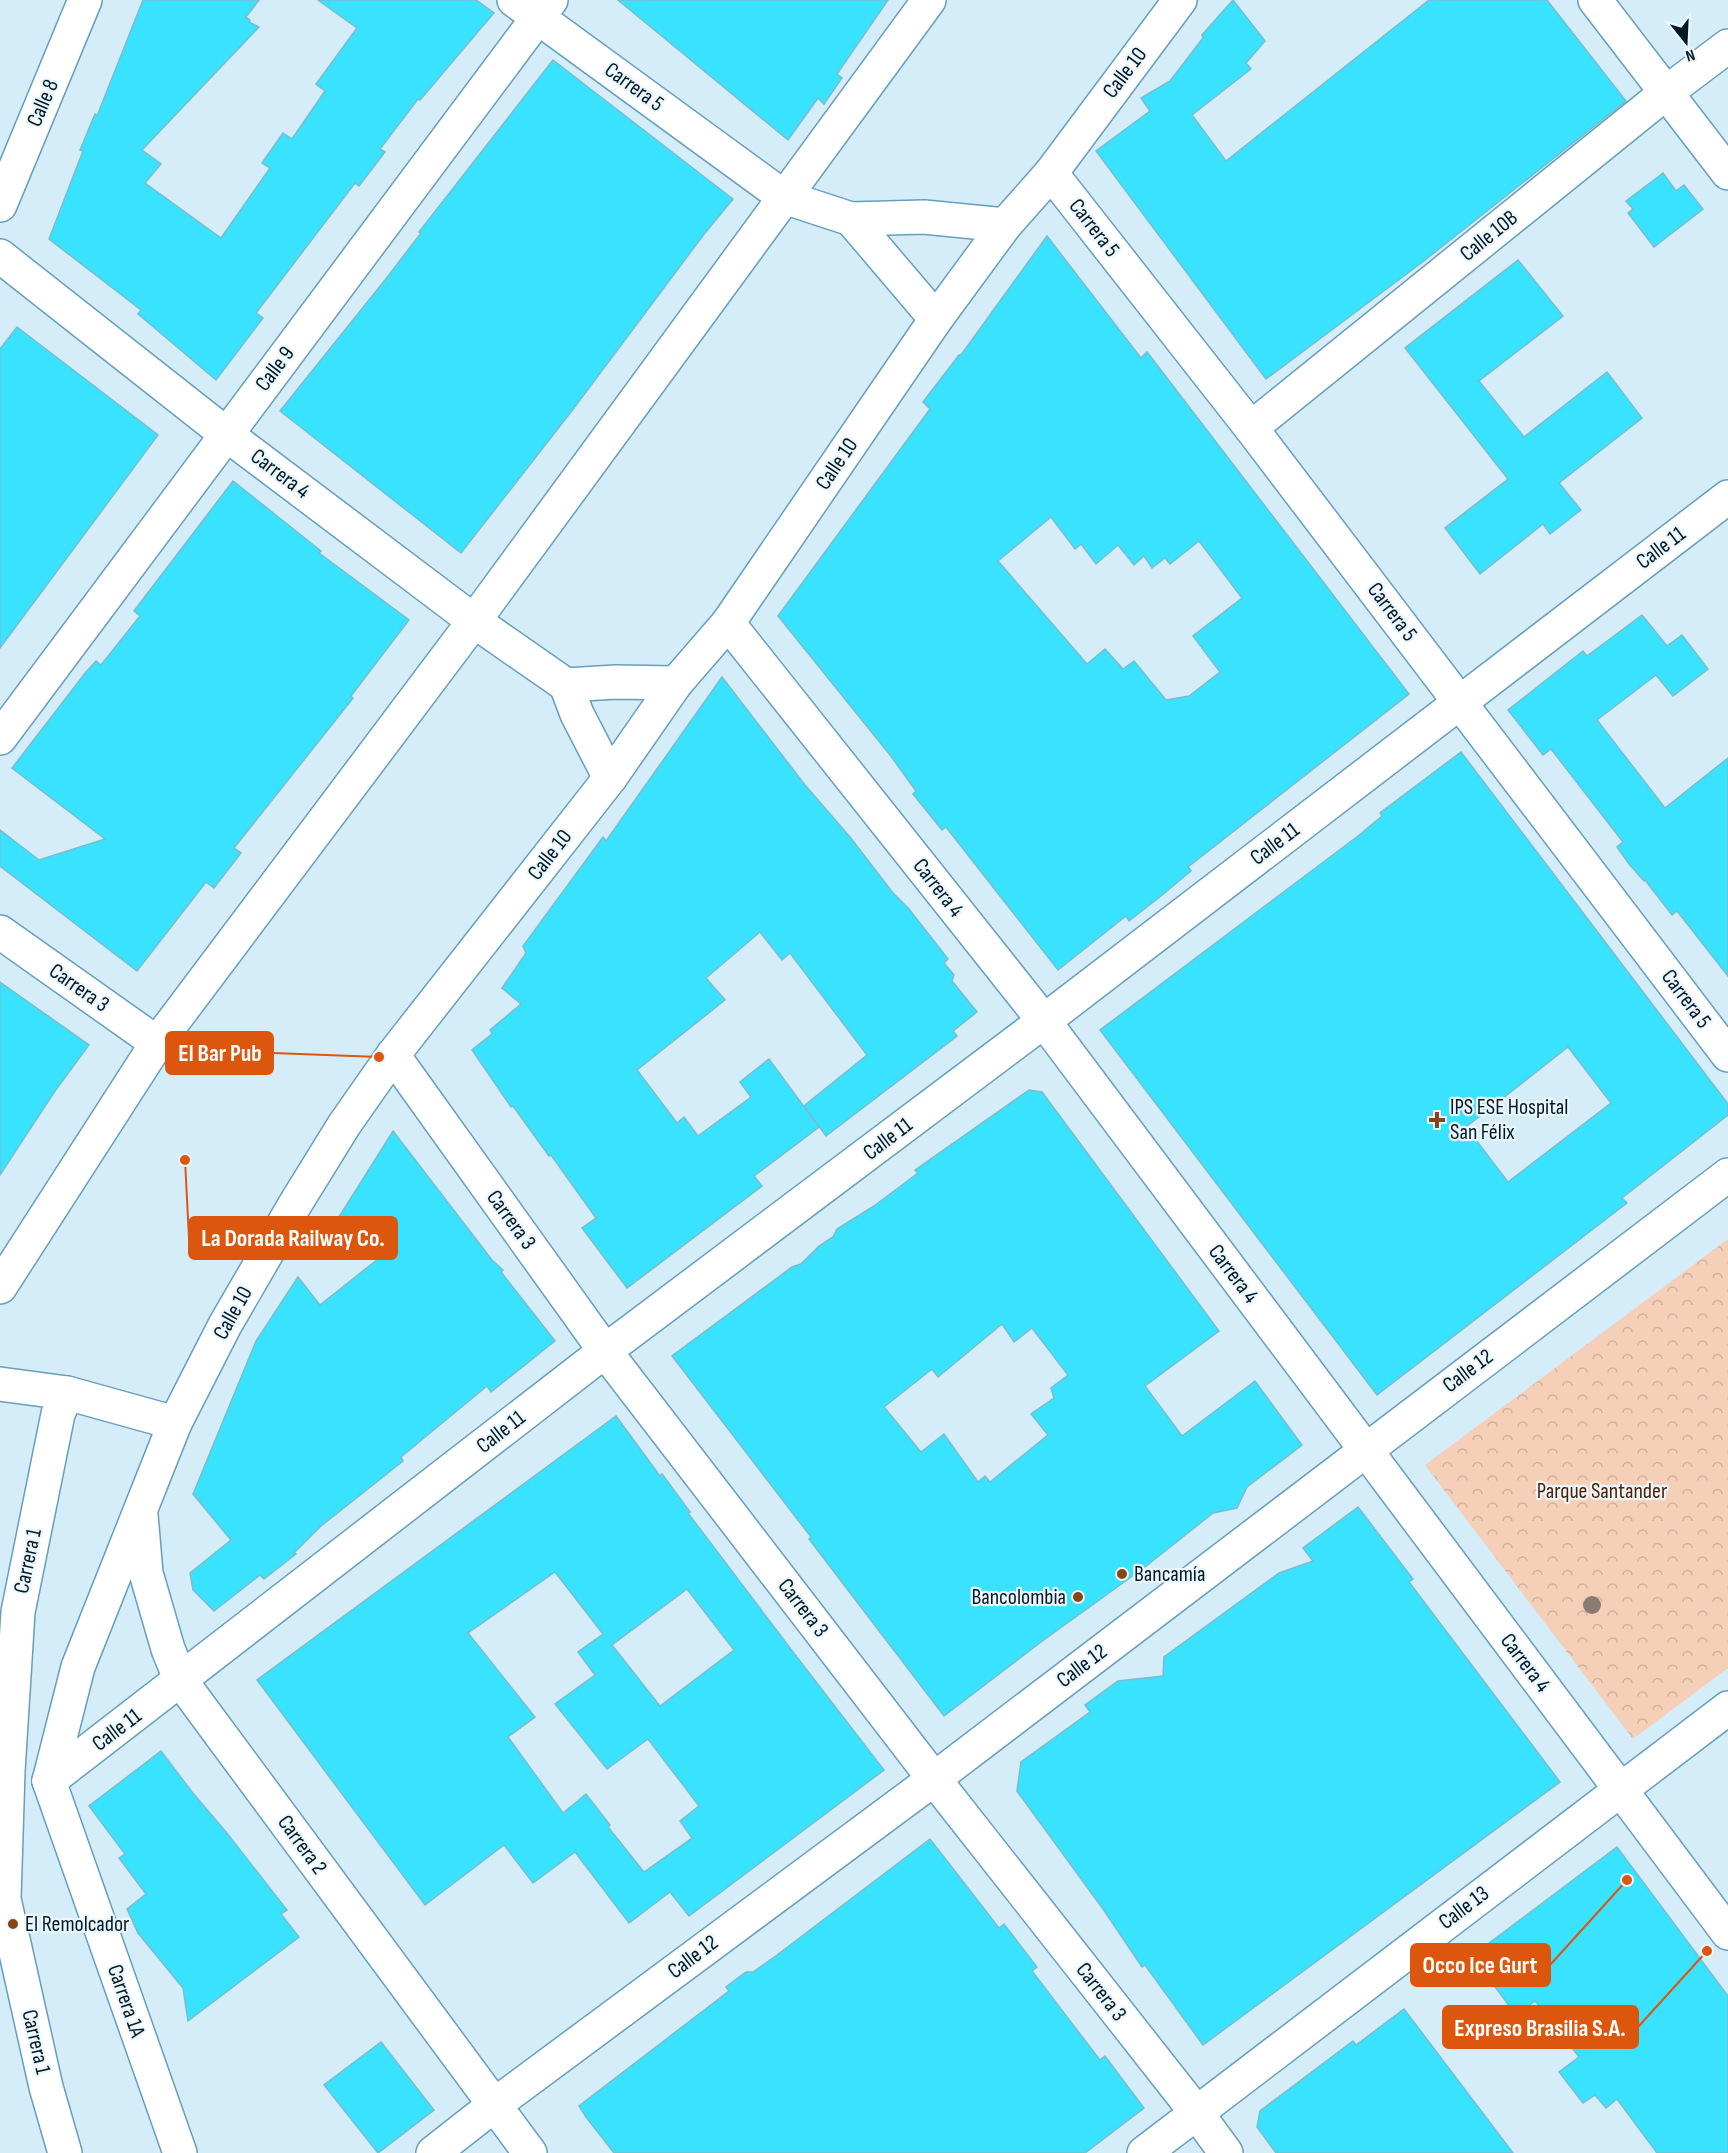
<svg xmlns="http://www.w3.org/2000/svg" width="1728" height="2153" font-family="'Sofia Sans Condensed',sans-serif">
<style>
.park{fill:url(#park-crowns)}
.building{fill:#39e2fe;stroke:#76becd;stroke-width:1.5;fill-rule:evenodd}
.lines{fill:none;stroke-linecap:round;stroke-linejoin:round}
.street-casing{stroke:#659fbd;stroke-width:36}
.secondary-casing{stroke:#659fbd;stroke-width:36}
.street{stroke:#fff;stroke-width:33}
.secondary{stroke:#fff;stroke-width:33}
.tree{fill:#8a7c70}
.poi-dot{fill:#884614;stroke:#ebf7fd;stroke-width:2}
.labels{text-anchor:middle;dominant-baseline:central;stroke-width:4.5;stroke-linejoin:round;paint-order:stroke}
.street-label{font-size:22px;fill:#021824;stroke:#ebf7fd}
.poi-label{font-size:22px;fill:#021824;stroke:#ebf7fd;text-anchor:start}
.park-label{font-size:22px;fill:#4d2100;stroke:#ebf7fd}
.leader{fill:none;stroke:#dc560d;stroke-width:2}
.callout-dot{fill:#dc560d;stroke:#ebf7fd;stroke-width:2}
.callout{fill:#dc560d;stroke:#dc560d;stroke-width:2}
.callout-label{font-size:24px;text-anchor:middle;font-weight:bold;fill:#fff}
</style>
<defs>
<pattern id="park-crowns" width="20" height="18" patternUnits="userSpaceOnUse" patternTransform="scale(1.5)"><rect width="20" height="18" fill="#f5cfb8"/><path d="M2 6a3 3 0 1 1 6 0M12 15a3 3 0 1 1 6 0" fill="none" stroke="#d0b19e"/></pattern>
</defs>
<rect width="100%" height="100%" fill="#d5ecf9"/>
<!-- park -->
<path class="park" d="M1728,1239V1668L1633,1739L1425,1465Z"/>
<!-- building -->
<g class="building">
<path d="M143,0H259L246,17L250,20L249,22L259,27L142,150L161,164L145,183L221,238L270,168L262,163L283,133L292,139L325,91L316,84L357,28L318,0H476L494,13L420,100L418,99L380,149L385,152L359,186L355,183L256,313L263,318L216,380L138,314L141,310L49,239L83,151L80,150L95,114L97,116Z"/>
<path d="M618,0H888L837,74L842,78L824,104L818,98L788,140Z"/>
<path d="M1233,0L1265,41L1246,63L1251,69L1192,115L1226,161L1429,0H1547L1626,101L1420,264L1266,379L1096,151L1150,111L1141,98L1170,81L1203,38L1202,35Z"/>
<path d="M553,60L733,199L705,233L574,408L461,553L280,411L385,280L421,233L419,232Z"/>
<path d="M1663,173L1676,191L1684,185L1703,209L1654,247L1628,213L1633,209L1626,201Z"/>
<path d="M1047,236L1141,358L1147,352L1409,694L1188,867L1191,871L1161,896L1129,921L1126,916L1058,970L946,827L942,830L913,794L916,791L890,755L778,616L930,409L923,402L959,355H961ZM1051,517L1075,549L1081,544L1096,564L1118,545L1134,565L1144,556L1152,568L1165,558L1170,564L1199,541L1242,598L1193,636L1220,672L1189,696L1166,700L1134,661L1123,669L1105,649L1087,664L998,561Z"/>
<path d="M1518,260L1563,316L1479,381L1524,437L1607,372L1642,418L1559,483L1581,510L1550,534L1543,524L1480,574L1445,528L1508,479L1405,348Z"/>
<path d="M17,327L158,435L0,648V349Z"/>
<path d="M233,481L321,551L319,553L409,620L351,696L353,698L338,717L234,848L241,853L227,871L214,888L206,882L137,971L0,866V830L39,860L105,839L12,768L86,672L96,661L101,665L140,616L134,611Z"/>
<path d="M1642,615L1667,646L1682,635L1708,669L1673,696L1656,675L1597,720L1665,808L1728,758V976L1677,911L1672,915L1645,880L1644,881L1629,864L1617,847L1623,842L1551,749L1543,755L1508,710L1583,651L1587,656Z"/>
<path d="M722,677L805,785L850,837L893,893L909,909L948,959L944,963L954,975L952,981L977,1012L953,1031L957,1036L826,1136L804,1106L867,1055L790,953L782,960L760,932L706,978L725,1000L637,1070L677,1123L684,1117L698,1136L751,1097L740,1082L769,1059L819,1127L754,1176L762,1186L627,1288L582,1228L596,1218L551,1155L549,1156L513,1106L511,1107L472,1050L492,1034L490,1030L521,1004L502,988L526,953L523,946L603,837L606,841Z"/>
<path d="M1461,752L1728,1104V1115L1622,1198L1627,1203L1377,1395L1100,1030L1358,836L1382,816L1380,813ZM1568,1047L1611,1103L1508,1182L1466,1127Z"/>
<path d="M0,982L89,1045L55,1091L0,1175Z"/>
<path d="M1029,1090L1042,1092L1219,1331L1145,1386L1182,1436L1255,1381L1302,1445L1247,1487L1237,1508L1213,1513L1145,1567L1041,1642L944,1716L809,1539L811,1537L672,1356L792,1267L801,1264L819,1246L833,1237L837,1229L874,1206L918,1173L915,1170ZM1002,1324L1014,1342L1032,1328L1068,1375L1051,1388L1054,1398L1031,1414L1048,1435L990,1482L985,1476L978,1482L944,1434L921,1452L884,1407L932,1369L938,1377Z"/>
<path d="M393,1131L492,1260L503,1270L501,1272L555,1341L491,1392L487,1386L401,1457L403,1461L321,1526L294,1553L296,1554L264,1579L260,1575L214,1611L193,1590L190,1573L231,1540L193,1494L256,1341L298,1277L320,1305L378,1259L339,1217Z"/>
<path d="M616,1416L660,1476L662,1474L690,1512L688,1513L793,1652L884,1770L689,1916L670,1892L629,1923L575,1852L533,1883L504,1845L425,1905L257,1680ZM555,1572L603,1634L578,1652L595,1675L555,1704L607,1769L648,1739L699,1806L680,1821L692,1838L644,1872L608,1827L610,1825L586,1794L563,1813L508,1737L535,1717L468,1633ZM687,1589L734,1650L660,1706L612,1645Z"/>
<path d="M1358,1507L1413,1579L1409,1582L1560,1782L1203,2045L1145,1965L1142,1967L1103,1909L1017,1791L1021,1762L1090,1712L1085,1705L1118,1681L1163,1676L1164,1657L1279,1573L1313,1561L1303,1548Z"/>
<path d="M161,1751L192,1792L226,1832L287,1910L281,1914L299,1937L188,2021L183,1988L138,1933L127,1909L146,1894L119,1858L125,1854L89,1806Z"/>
<path d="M930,1839L999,1928L1004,1924L1037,1967L1032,1971L1080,2034L1100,2060L1105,2056L1144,2108L1085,2153H614L586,2117L579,2106L729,1991L726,1987L746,1972H753L777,1955Z"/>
<path d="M1617,1847L1728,1996V2153H1657L1617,2099L1606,2108L1595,2095L1583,2103L1559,2072L1579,2057L1535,2001L1516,2015L1472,1956Z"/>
<path d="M1404,2009L1513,2153H1276L1257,2127L1260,2111L1353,2041L1356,2045Z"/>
<path d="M381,2042L434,2110L378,2153L324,2085Z"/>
</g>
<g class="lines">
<defs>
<g id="street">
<path d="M514,0L784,197L851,219L924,217L1005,225"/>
<path d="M1595,0L1728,173"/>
<path d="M1051,173L1251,428L1728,1055"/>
<path d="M0,205L85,0"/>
<path d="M851,219L936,319"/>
<path d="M0,256L226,434L474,621L566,685L577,714L610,778"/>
<path d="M1251,428L1667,92L1728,46"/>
<path d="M728,623L1044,1021L1728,1933"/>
<path d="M566,685L616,682L676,683"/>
<path d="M0,738L551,0"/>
<path d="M0,932L157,1043"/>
<path d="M0,1287L157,1043L474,621L929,0"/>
<path d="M0,1384L67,1393L175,1423"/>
<path d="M49,1781L180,2153"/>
<path d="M65,2153L46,2087L4,1899L8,1771L18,1612L58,1414L67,1393"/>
<path d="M433,2153L493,2106L934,1779L1728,1175"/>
<path d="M1144,2153L1728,1708"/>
</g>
<g id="secondary">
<path d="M393,1055L605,1351L934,1779L1196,2112L1226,2153"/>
<path d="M141,1515L146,1573L168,1649L181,1681L530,2153"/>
<path d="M49,1781L78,1667L175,1423L225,1325L294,1206L344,1125L393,1055L610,778L676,683L728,623L936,319L1005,225L1051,173L1180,0"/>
<path d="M49,1781L605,1351L1044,1021L1728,497"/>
</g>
</defs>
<!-- street casing -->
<use href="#street" class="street-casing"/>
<!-- secondary casing -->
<use href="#secondary" class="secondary-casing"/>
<!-- street -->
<use href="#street" class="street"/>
<!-- secondary -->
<use href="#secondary" class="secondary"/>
</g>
<!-- trees -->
<circle class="tree" cx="1592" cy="1605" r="9"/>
<!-- markers -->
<g class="poi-dot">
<path d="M1434 1111h6v6h6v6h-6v6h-6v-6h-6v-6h6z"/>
<circle cx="1122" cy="1574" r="6"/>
<circle cx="1078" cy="1597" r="6"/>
<circle cx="13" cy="1924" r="6"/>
</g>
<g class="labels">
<!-- street labels -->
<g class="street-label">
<text transform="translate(1125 73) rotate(-53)">Calle 10</text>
<text transform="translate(634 87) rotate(36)">Carrera 5</text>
<text transform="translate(43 103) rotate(-67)">Calle 8</text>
<text transform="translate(1094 228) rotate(52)">Carrera 5</text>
<text transform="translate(1489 236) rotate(-39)">Calle 10B</text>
<text transform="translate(275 369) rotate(-53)">Calle 9</text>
<text transform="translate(837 464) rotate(-56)">Calle 10</text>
<text transform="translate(280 474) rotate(37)">Carrera 4</text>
<text transform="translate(1661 548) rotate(-37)">Calle 11</text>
<text transform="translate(1392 612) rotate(53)">Carrera 5</text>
<text transform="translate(1275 844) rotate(-37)">Calle 11</text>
<text transform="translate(550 855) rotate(-52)">Calle 10</text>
<text transform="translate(938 888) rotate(52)">Carrera 4</text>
<text transform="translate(79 988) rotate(35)">Carrera 3</text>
<text transform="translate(1686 999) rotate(53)">Carrera 5</text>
<text transform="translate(888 1139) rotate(-37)">Calle 11</text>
<text transform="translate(511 1220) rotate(54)">Carrera 3</text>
<text transform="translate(1233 1274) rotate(53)">Carrera 4</text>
<text transform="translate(233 1313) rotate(-61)">Calle 10</text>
<text transform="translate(1468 1371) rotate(-37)">Calle 12</text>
<text transform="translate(501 1432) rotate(-38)">Calle 11</text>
<text transform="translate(28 1561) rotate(-78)">Carrera 1</text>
<text transform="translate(803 1608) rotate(52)">Carrera 3</text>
<text transform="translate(1525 1663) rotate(53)">Carrera 4</text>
<text transform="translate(1082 1666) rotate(-37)">Calle 12</text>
<text transform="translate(117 1730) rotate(-37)">Calle 11</text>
<text transform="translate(302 1845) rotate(54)">Carrera 2</text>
<text transform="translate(1464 1908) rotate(-37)">Calle 13</text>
<text transform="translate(693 1957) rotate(-37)">Calle 12</text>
<text transform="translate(1101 1992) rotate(52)">Carrera 3</text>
<text transform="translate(126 2001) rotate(71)">Carrera 1A</text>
<text transform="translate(36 2042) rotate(77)">Carrera 1</text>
</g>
<!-- poi labels -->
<g class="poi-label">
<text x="1450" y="1107">IPS ESE Hospital<tspan x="1450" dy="25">San Félix</tspan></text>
<text x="1134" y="1574">Bancamía</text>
<text x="1066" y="1597" text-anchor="end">Bancolombia</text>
<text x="25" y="1924">El Remolcador</text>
</g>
<!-- park labels -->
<g class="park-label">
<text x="1602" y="1491">Parque Santander</text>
</g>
</g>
<!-- callouts -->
<path class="leader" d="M379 1057L273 1053M185 1160L189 1238M1627 1880L1550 1965M1707 1951L1638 2027"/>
<g class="callout-dot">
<circle cx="379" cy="1057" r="6"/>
<circle cx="185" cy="1160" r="6"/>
<circle cx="1627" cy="1880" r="6"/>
<circle cx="1707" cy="1951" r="6"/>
</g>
<g class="callout">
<rect x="166" y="1032" width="107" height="42" rx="6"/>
<rect x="189" y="1217" width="208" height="42" rx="6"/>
<rect x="1411" y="1944" width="139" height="42" rx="6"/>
<rect x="1443" y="2006" width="195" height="42" rx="6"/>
</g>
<g class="callout-label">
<text x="220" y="1061">El Bar Pub</text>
<text x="293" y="1246">La Dorada Railway Co.</text>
<text x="1480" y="1973">Occo Ice Gurt</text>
<text x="1540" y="2036">Expreso Brasilia S.A.</text>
</g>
<!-- north arrow -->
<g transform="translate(1686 42) rotate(162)" stroke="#ebf7fd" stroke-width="4.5" paint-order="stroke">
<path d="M0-4.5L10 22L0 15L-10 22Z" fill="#021824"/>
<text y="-9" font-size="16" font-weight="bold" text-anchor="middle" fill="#021824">N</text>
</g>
</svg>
